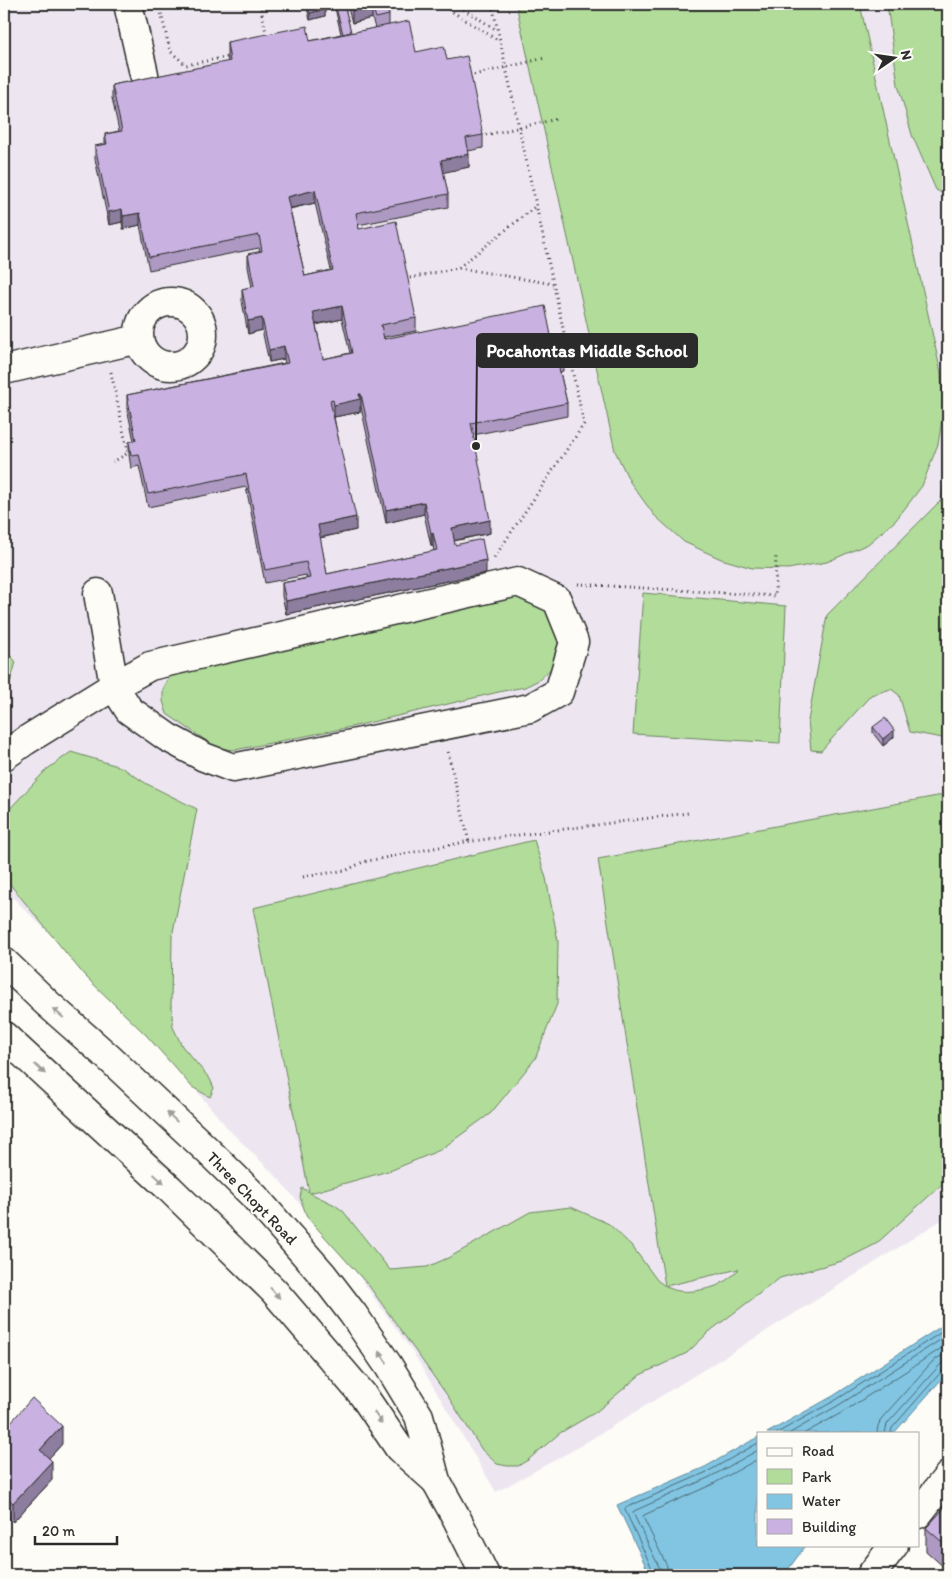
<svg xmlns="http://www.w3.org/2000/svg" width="952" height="1579" font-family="Itim,sans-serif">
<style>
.built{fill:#ede6f0}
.green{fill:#b1dc9a;stroke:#6e8462;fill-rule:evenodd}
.water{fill:#81c5e2;stroke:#5f8799}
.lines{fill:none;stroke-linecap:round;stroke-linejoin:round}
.shore{stroke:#4d6974;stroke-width:1}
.minor-casing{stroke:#2b2b2b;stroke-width:31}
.major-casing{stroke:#2b2b2b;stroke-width:31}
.path{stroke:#2b2b2b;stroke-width:3;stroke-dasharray:1 4;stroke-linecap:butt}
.minor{stroke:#fdfcf7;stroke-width:28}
.major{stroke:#fdfcf7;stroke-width:28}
.wall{fill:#ad99c2;stroke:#2b2b2b;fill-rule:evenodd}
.shaded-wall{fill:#8d7d9e;stroke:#2b2b2b}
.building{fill:#c9b2e1;stroke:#2b2b2b;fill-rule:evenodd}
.oneway{fill:#9e9e9b}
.labels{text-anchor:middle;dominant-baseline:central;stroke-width:4;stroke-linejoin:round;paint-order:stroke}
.street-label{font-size:16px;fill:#2b2b2b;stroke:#fdfcf7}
.leader{fill:none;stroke:#2b2b2b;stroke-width:2}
.callout-dot{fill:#2b2b2b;stroke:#fdfcf7;stroke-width:2}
.callout{fill:#2b2b2b;stroke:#2b2b2b;stroke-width:2}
.callout-label{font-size:18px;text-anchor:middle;font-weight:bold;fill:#fff}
</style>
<rect width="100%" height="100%" fill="#fdfcf7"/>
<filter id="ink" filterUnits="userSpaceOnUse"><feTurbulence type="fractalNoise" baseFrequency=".02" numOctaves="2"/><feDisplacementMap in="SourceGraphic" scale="10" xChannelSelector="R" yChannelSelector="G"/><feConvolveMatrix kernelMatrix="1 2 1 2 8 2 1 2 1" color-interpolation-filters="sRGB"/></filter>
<g filter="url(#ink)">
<!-- built -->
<path class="built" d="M4,4H948V1216L805,1307L577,1448L496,1492L412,1351L345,1257L276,1176L230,1131L138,1021L4,889Z"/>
<!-- green -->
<g class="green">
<path d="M516,4H860L941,373L944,408L938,444L922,486L896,520L868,544L827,562L788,569L752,568L721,559L684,542L654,515L630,482L615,451Z"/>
<path d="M887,4H948V196L936,190L912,135L898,85Z"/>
<path d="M948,467V739L910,732L899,695L891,689L871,695L821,751L811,750L808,721L827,615L941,500Z"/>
<path d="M643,593L786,606L780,743L633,734Z"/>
<path d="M520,596L544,605L559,630L560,646L557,663L539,680L525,687L503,691L351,727L235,750L217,748L167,714L163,701V689L170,676L183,668L501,598Z"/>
<path d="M4,648L16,662L10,683L4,687Z"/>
<path d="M71,752L121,767L147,784L197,809L172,937L171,1004L173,1027L182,1046L210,1079L214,1088L210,1097L192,1087L146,1035L84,975L4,877V815L46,770Z"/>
<path d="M948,794V1179L876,1244L842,1261L780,1278L710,1331L687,1353L640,1375L596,1412L560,1433L528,1460L518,1466H507L497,1464L482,1450L449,1398L369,1286L307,1217L300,1197L302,1188L309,1192L253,908L534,840L546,878L558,941L557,1004L535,1059L491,1113L440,1150L392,1170L310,1193L335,1205L343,1211L390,1270L427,1267L450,1257L530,1212L571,1207L609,1224L632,1246L657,1280L665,1286L598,859ZM739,1269C734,1275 721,1285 713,1287C699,1291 678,1295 666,1286Z"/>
</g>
<!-- water -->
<g class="water">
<path d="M948,1322V1372L894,1433H767L833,1396Z"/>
<path d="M758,1437V1545H806L784,1575H650L617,1505L705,1467Z"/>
</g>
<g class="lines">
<!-- shore -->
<g class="shore">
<path d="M777,1433L836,1400L948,1328"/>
<path d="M790,1433L839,1405L948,1335"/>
<path d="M805,1433L843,1412L948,1344"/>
<path d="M877,1433L878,1426L881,1419L932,1362L939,1357L948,1355"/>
<path d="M885,1433L887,1424L938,1367L942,1363L948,1362"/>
<path d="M891,1433L892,1428L942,1371L948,1369"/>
<path d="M655,1575L625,1510V1508L707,1472L758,1443"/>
<path d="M661,1575L660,1569L633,1513L634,1511L710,1477L758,1450"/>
<path d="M668,1575L667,1566L643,1517L644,1515L713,1484L758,1459"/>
</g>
<defs>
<g id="minor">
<path d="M128,4L144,74"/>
<circle cx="171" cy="334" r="32"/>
<path d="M4,370L139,339"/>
<path d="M518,582L557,600L574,642L559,692L530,708L233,768L204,757L167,737L129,710L114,686L150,666Z"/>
<path d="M4,756L25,741L114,686L98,593"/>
<path d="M918,1514L948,1476"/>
<path d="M871,1575L894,1545"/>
</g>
<g id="major">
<path d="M4,962L48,1004L108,1057L206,1149L254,1196L323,1275L353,1314L388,1365L419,1416L436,1481L456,1517L485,1575"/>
<path d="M4,1036L170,1189L274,1291L363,1395L399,1448L436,1481"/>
</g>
</defs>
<!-- minor casing -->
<use href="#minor" class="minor-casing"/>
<!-- major casing -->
<use href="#major" class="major-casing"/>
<!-- path -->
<g class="path">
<path d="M159,4L170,51L186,65L227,57"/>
<path d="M260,4L267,37"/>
<path d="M440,4L499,41"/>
<path d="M455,4L497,30"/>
<path d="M492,4L584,424L494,558"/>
<path d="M469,76L545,58"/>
<path d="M481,136L557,119"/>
<path d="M459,268L553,284"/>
<path d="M405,279L458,268L536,206"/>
<path d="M562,363L607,352"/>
<path d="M111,372L128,453L113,462"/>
<path d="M578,584L775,596L776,554"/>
<path d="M448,752L469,842"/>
<path d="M303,877L347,870L363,862L465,842L688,813"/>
</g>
<!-- minor -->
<use href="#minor" class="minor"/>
<!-- major -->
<use href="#major" class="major"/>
</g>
<!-- wall -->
<g class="wall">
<path d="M307,4H324L325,16L310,20L307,8Z"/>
<path d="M334,4H344L351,33L375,28L372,18L352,23L347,4H386L389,15V25L416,52L447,60L483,135V148L468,151L469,167L443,172L448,194V207L358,225L359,229L416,318V331L384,337V339L553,345L563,358V371L560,372L567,403V416L473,435L490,533L454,541L455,545L486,573L286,614L282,596V583L307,578L306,575L265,583L246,487L148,507L139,466L131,468L129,455V442L134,441L127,408V395L285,363L284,359L269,362L262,330L248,334L242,301V289L252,287L248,267V254L260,252L259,248L149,270L140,225L123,229L122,222L109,225L95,159V146L105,144V134L119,131L112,98V85L228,62L227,55V42L310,41L341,34ZM315,203L331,270L305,276L290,209ZM342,319L350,353L323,359L316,325ZM360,407H361L386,523L424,514L431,546H433L434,551L327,574L320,538L356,530L334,417L360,412Z"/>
<path d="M873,727L894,737L883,746L873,733Z"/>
<path d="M4,1418L11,1422L62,1444L49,1458L52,1480L13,1522L5,1514L4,1515Z"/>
<path d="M948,1504V1571L926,1551V1528Z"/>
</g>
<!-- shaded-wall -->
<g class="shaded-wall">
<path d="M372,5V18L352,23V10Z"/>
<path d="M325,9V16L310,20V13Z"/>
<path d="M469,154V167L441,173V160Z"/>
<path d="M315,190V203L287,209V197Z"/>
<path d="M122,209V222L109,225V212Z"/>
<path d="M140,213V225L123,229V216Z"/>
<path d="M342,306V319L313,325V312Z"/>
<path d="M262,318V330L248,334V321Z"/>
<path d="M284,346V359L269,362V350Z"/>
<path d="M361,394V407H360V412L334,417V405Z"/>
<path d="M424,502V514L386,523V510Z"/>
<path d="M356,517V530L318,538V525Z"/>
<path d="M490,520V533L452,541V528Z"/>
<rect x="431" y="533" width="2" height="13"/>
<path d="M486,560V573L286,614V601Z"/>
<path d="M894,730V737L883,746V739Z"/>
<path d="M62,1426V1444L40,1468V1450Z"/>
<path d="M52,1461V1480L13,1522V1503Z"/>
<path d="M4,1496H5V1514L4,1515Z"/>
</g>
<!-- building -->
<g class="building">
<path d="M307,4H324L325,9L310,13Z"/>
<path d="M335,4H344L351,32L343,34Z"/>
<path d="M350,4H386L389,15L376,18L372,5L352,10Z"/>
<path d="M409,21L416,52L444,46L447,60L467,56L483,135L466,138L469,154L441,160L448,194L356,213L359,229L396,221L416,318L381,325L384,339L545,306L553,345L560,343L563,358L557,359L567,403L471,423L490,520L452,528L455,545L482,539L486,560L286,601L282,583L310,578L306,562L265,570L246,474L148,494L139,454L131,455L129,442L136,440L127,395L288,363L284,346L269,350L262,318L248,321L242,289L254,286L248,254L262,251L259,235L149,257L140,213L123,216L122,209L109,212L95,146L107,144L105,134L122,131L112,85L230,61L227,42L307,26L310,41ZM315,190L333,270L305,276L287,197ZM342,306L352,353L323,359L313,312ZM359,394H361L386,510L424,502L431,533H433L437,550L327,574L318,525L356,517L330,401L333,400L334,405L360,399Z"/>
<path d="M885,718L894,730L883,739L873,727Z"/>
<path d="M32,1398L62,1426L40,1450L52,1461L13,1503L5,1496H4V1418L5,1417L11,1422Z"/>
<path d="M948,1504V1547L926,1528Z"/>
</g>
<!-- one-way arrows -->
<defs><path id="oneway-solid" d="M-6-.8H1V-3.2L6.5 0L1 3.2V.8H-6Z" transform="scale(1.25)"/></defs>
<g class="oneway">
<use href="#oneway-solid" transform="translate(58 1013) rotate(-139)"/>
<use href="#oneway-solid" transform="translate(40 1069) rotate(43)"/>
<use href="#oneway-solid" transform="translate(172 1117) rotate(-137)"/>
<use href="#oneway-solid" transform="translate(159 1179) rotate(43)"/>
<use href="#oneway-solid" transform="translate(275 1293) rotate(48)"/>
<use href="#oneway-solid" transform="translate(383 1357) rotate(-125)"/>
<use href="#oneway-solid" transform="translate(378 1418) rotate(56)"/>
</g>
</g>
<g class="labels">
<!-- street labels -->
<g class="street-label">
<text transform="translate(252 1198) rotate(46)">Three Chopt Road</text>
</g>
</g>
<!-- callouts -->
<path class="leader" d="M476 446L477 351"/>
<circle class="callout-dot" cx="476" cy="446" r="5"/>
<rect class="callout" x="477" y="334" width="220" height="33" rx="5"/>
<g class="callout-label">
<text x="587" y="357">Pocahontas Middle School</text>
</g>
<!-- margin -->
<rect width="952" height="1579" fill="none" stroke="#fdfcf7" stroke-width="20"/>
<rect x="10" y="10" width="932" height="1559" fill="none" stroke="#2b2b2b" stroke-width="2" filter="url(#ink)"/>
<!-- legend -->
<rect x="757" y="1432" width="162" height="115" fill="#fdfcf7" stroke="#a9a8a5"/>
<rect x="767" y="1448" width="25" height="8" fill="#fdfcf7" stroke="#a9a8a5"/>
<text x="802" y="1456" font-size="15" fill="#2b2b2b">Road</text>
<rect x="767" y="1469" width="25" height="15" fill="#b1dc9a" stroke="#a9a8a5"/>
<text x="802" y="1482" font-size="15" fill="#2b2b2b">Park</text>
<rect x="767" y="1494" width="25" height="15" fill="#81c5e2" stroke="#a9a8a5"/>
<text x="802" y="1506" font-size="15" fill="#2b2b2b">Water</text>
<rect x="767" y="1519" width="25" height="15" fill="#c9b2e1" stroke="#a9a8a5"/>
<text x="802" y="1532" font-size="15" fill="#2b2b2b">Building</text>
<!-- north arrow -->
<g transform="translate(894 58) rotate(77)" stroke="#fdfcf7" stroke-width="4" paint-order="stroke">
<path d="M0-4L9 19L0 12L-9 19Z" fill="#2b2b2b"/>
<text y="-8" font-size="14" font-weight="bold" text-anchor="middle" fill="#2b2b2b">N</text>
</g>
<!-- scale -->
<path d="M35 1536v8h82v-8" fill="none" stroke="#2b2b2b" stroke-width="2.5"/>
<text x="42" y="1536" font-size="15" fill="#2b2b2b" stroke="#fdfcf7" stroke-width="4" paint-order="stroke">20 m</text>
</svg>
